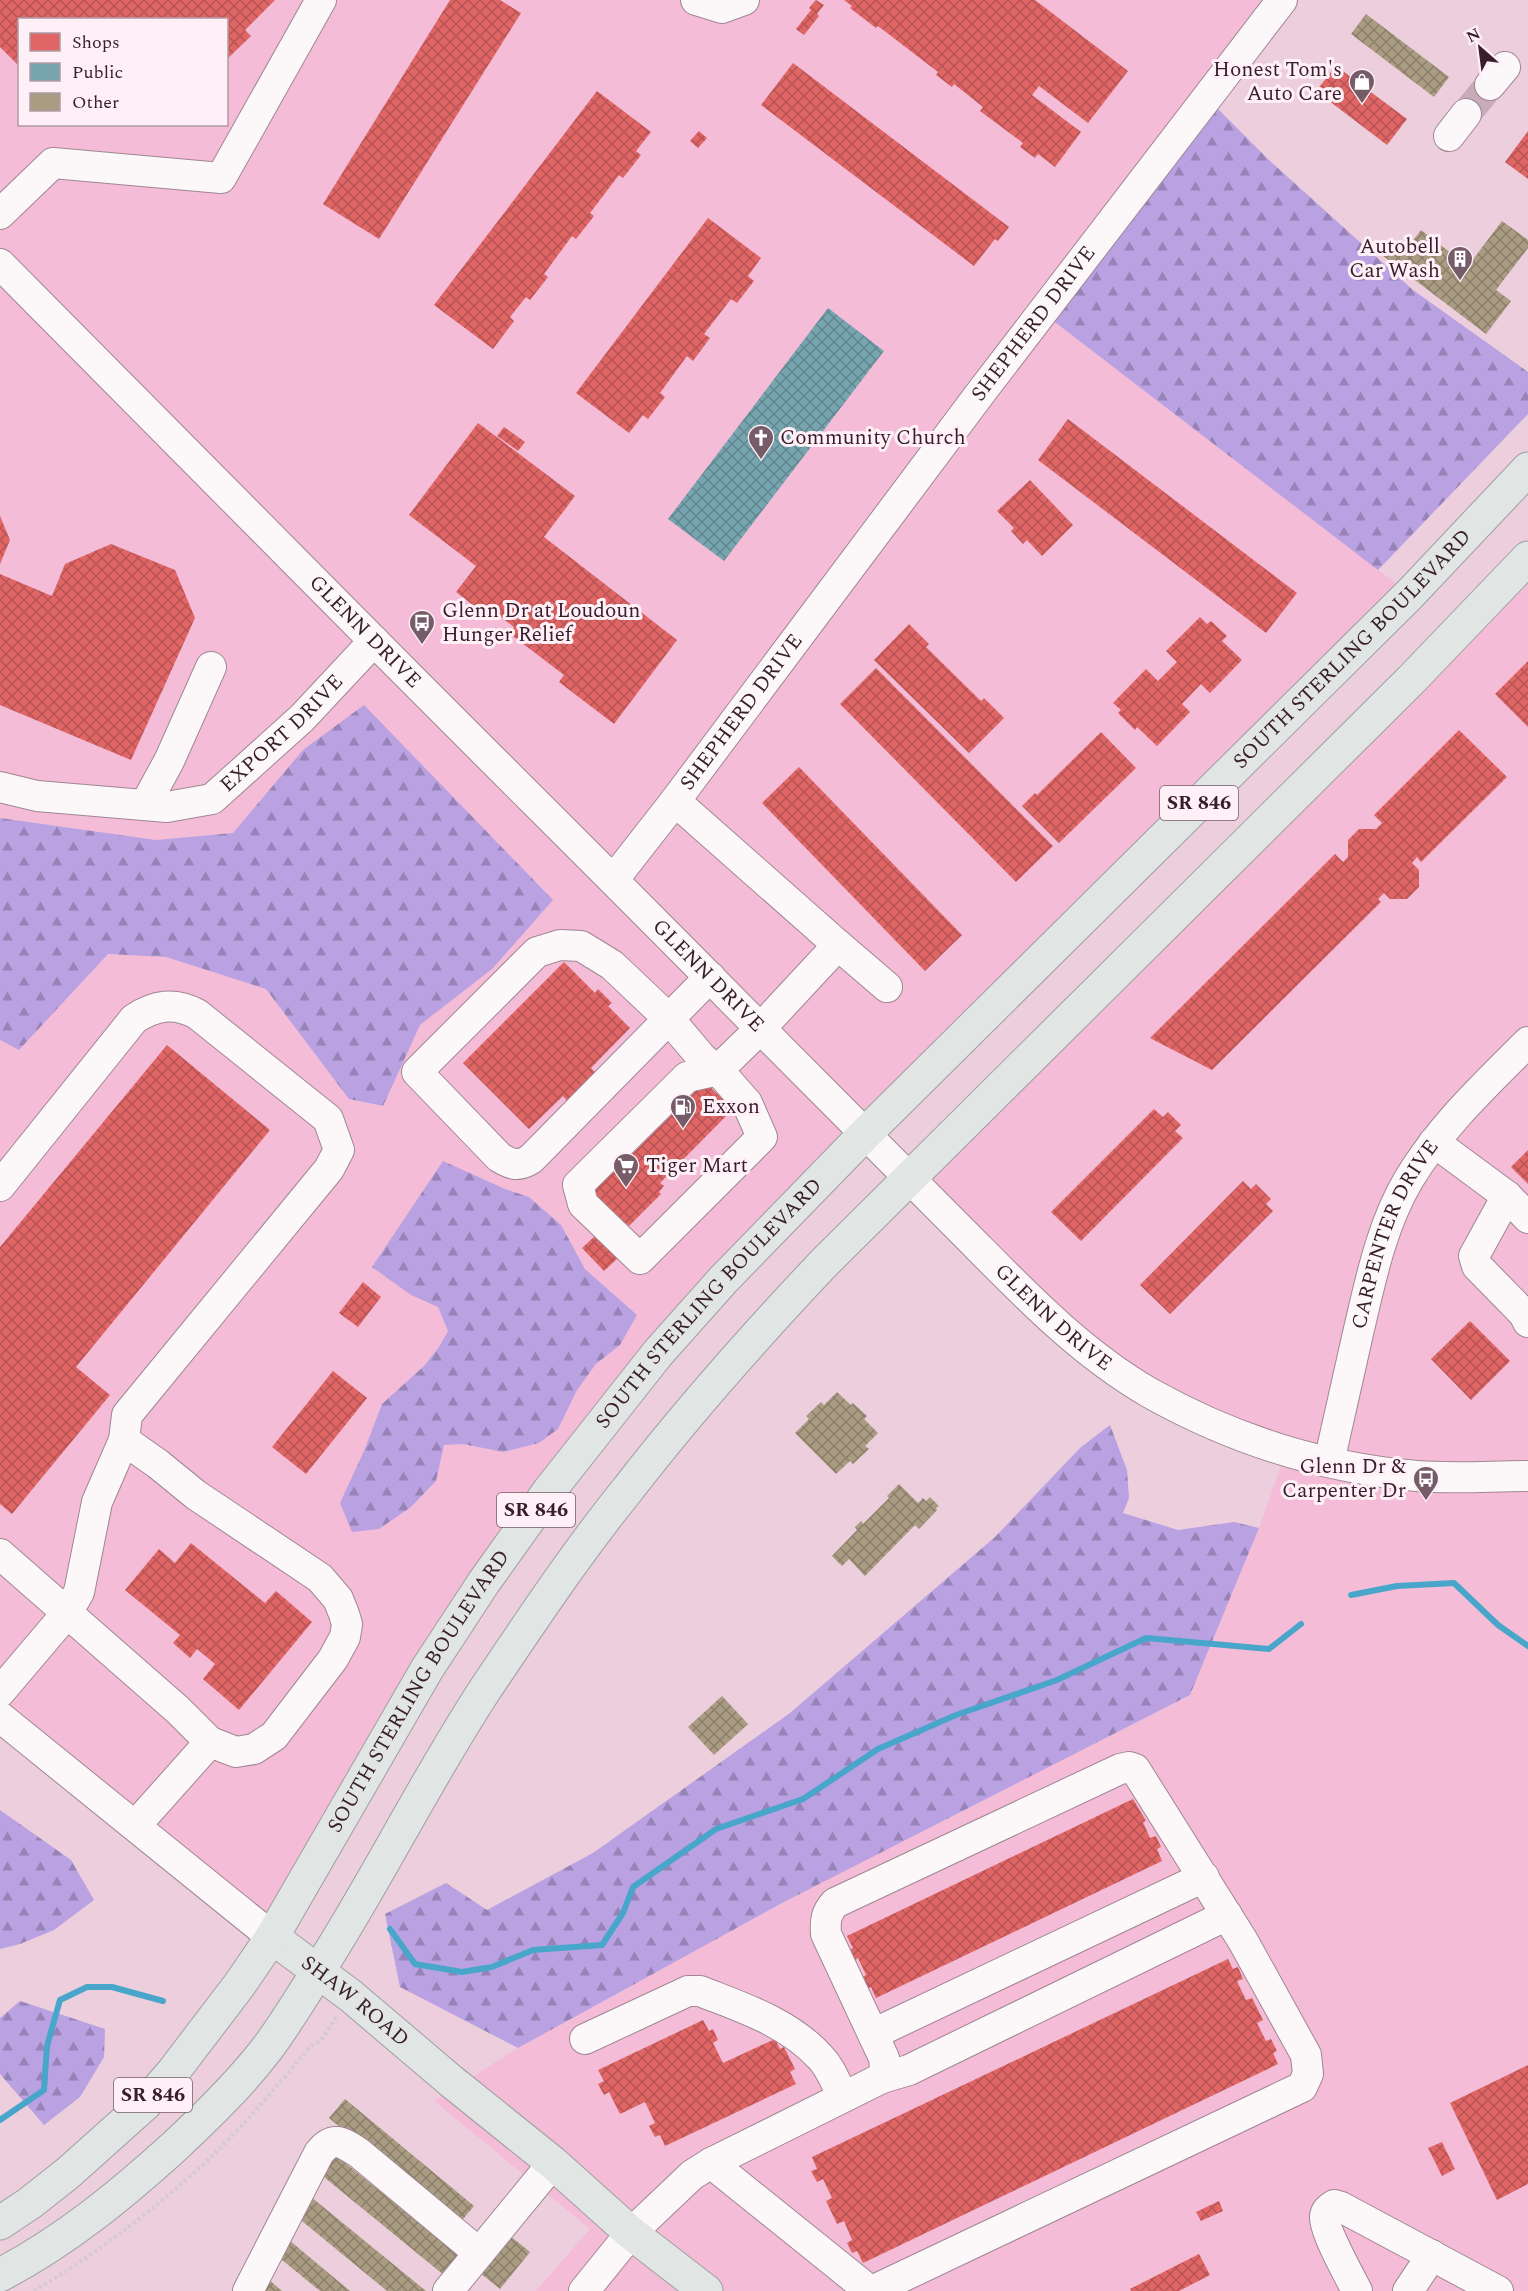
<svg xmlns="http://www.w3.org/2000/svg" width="1528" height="2291" font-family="Spectral,serif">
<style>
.built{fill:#f4bcd6;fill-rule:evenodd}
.forest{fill:url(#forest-firs)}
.shops{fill:url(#shops-cross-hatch)}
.public{fill:url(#public-cross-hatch)}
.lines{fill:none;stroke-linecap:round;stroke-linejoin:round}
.stream{stroke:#48a6cb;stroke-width:6}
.building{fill:url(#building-cross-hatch)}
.minor-tunnel{stroke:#c8abb8;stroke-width:30;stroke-dasharray:30 15;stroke-linecap:butt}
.minor-casing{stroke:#9f8793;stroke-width:32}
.major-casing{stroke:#9e9fa1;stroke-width:35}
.path{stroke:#d4cbcf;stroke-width:4;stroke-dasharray:3 3;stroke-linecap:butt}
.minor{stroke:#fcf8fa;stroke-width:30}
.major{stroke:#e1e5e4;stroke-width:33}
.labels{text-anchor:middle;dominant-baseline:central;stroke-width:6;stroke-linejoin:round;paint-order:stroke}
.shield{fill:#fff0f7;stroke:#735d68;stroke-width:1.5}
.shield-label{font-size:20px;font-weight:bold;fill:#371e2a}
.poi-label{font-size:21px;fill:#371e2a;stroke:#fff0f7;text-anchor:start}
.street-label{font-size:21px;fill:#371e2a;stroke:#fff0f7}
</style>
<defs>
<pattern id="forest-firs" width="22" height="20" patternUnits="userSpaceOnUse" patternTransform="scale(1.5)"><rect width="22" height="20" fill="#b9a1e2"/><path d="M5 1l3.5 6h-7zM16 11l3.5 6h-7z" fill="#9783b7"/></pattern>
<pattern id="shops-cross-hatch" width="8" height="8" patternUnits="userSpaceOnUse" patternTransform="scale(1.5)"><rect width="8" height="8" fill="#e06666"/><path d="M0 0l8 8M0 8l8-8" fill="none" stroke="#b65354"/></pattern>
<pattern id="public-cross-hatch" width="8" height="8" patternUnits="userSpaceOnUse" patternTransform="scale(1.5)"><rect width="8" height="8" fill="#76a5af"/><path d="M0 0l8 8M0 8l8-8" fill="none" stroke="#62868f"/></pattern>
<pattern id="building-cross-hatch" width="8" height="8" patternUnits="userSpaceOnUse" patternTransform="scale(1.5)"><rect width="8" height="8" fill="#aa9c82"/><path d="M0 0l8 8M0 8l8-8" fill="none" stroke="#8b7f6b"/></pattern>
</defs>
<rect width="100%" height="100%" fill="#eccedc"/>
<!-- built -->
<g class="built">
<path d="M0,0H1282L1043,313L1410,594L602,1423L272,1937L0,1717V1040L19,1050L108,954L166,957L266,989L349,1099L382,1106L420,1025L492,969L434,778L364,706L303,750L233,833L156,840L0,818ZM20,20H226V124H20ZM505,1189L529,1197L561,1225L585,1269L637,1315L620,1345L596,1364L577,1390L558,1429L539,1443L503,1452L463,1444L444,1445L436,1481L411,1507L379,1529L364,1451L382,1404L424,1366L439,1347L448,1331L438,1307Z"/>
<path d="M1528,558V2291H536L590,2229L434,2101L518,2048L782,1903L1190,1695L1259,1528L1286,1452L1152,1394L909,1178Z"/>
</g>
<!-- forest -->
<g class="forest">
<path d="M1208,99L1269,160L1413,290L1528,372V414L1378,570L1043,313Z"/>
<path d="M364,705L553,900L492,969L420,1025L383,1106L349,1099L266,989L166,957L108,954L19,1050L0,1040V818L156,840L233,833L303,750Z"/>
<path d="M443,1161L505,1189L529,1197L561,1225L585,1269L637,1315L620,1345L596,1364L577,1390L558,1429L539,1443L503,1452L463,1444L444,1445L436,1481L411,1507L379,1529L352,1532L340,1503L364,1451L382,1404L424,1366L439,1347L448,1331L438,1307L411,1295L372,1267Z"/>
<path d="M1110,1425L1127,1470L1129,1498L1123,1513L1178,1530L1234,1522L1259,1528L1190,1695L782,1903L518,2048L400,1987L385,1914L446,1883L487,1910L593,1853L790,1713L995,1537L1080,1448Z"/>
<path d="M0,1810L71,1860L94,1900L54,1930L20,1944L0,1949Z"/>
<path d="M20,2001L105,2029L104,2057L80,2097L44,2125L0,2074V2018Z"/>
</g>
<!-- shops -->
<g class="shops">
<path d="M0,0H275L245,30L251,36L226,60V20H20V67L0,47Z"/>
<path d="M450,0H500L521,13L379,239L323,204Z"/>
<path d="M816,0L824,5L817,14L819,16L804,35L796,29L811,10L809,8Z"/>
<path d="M844,0H1035L1128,71L1088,123L1039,86L1032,95L1081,132L1055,167L1038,154L1035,158L1020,147L1023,143L980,111L983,107L954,84L952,87L936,75L938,72L878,26L876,28L850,8L852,6Z"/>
<path d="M793,63L1009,227L998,241L995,239L974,266L761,105Z"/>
<path d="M1336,66L1407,119L1387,145L1316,91Z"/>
<path d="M597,91L651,132L636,151L641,155L623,178L619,175L590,213L594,216L576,239L572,236L544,274L548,277L530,300L526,297L510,317L514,321L493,349L434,305Z"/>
<path d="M699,131L707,138L698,148L690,141Z"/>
<path d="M1528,131V179L1505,162Z"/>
<path d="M708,218L761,258L748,276L754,281L737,303L731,299L704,334L710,338L693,361L687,356L660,393L665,397L648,419L643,415L629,433L576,393Z"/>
<path d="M1068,419L1297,593L1266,633L1038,460Z"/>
<path d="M478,423L575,496L544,537L677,640L614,724L559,682L564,675L509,633L514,627L486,606L482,612L456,592L476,566L409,515Z"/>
<path d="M504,427L525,442L518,451L497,436Z"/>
<path d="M1030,480L1073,525L1042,556L1027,540L1023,544L1011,531L1014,528L997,511Z"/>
<path d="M0,516L10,540L0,564Z"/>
<path d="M111,544L175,570L195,618L131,760L0,705V574L52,596L65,564Z"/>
<path d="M1200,617L1207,624L1211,621L1227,636L1222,641L1242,660L1210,693L1201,684L1182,704L1190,712L1157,746L1137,727L1135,730L1118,713L1121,710L1113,703L1146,669L1158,681L1177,662L1166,651Z"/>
<path d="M909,624L929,644L926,647L981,701L984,698L1004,718L969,753L874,660Z"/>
<path d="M1528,661V727L1495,694Z"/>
<path d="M876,668L1053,846L1016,882L840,704Z"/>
<path d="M1459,730L1507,777L1421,862L1417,857L1412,863L1419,870V887L1407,899H1390L1384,893L1378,899L1381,902L1212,1070L1150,1038L1335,854L1343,862L1348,857V840L1359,829H1376L1382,823L1374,815Z"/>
<path d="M1101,732L1136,768L1059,843L1022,806L1035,793L1037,795Z"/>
<path d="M799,767L962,935L925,971L762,803Z"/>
<path d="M564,962L595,993L598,989L612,1003L608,1006L630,1028L591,1068L595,1072L575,1094L567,1101L563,1096L529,1129L463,1063Z"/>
<path d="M167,1045L270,1130L76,1367L110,1395L12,1514L0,1504V1247Z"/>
<path d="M705,1082L733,1109L660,1183L664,1186L659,1192L661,1194L629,1226L626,1223L621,1229L586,1194L629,1151L632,1154Z"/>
<path d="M1154,1109L1163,1117L1168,1112L1181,1125L1175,1131L1183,1138L1081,1241L1051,1212Z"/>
<path d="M1528,1150V1184L1511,1167Z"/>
<path d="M1243,1181L1251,1189L1256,1184L1271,1199L1266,1204L1273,1211L1170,1314L1140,1285Z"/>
<path d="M596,1235L618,1258L604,1271L582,1248Z"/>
<path d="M363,1282L381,1297L358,1327L339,1313Z"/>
<path d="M1470,1321L1510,1361L1471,1400L1431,1359Z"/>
<path d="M333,1371L367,1398L306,1474L272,1447Z"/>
<path d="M191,1543L265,1603L276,1591L312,1622L239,1710L203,1679L215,1664L197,1649L190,1658L173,1643L180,1635L125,1590L159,1549L175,1563Z"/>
<path d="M1133,1799L1146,1821L1143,1822L1150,1838L1156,1836L1161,1847L1157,1849L1162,1861L876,1998L871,1987L866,1989L860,1978L866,1975L858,1958L852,1962L847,1951L853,1948L847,1936Z"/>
<path d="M1228,1959L1233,1969L1238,1967L1243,1979L1237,1981L1246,2000L1252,1998L1263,2020L1257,2023L1266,2041L1271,2039L1277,2051L1273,2053L1278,2064L863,2263L857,2251L852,2253L847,2243L852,2240L844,2221L837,2224L826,2201L832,2198L823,2179L817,2182L811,2171L817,2169L812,2157Z"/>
<path d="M703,2020L709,2031L713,2029L718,2040L713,2043L723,2063L775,2039L780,2049L784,2047L795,2069L790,2072L796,2084L665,2146L660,2135L655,2137L649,2126L655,2123L645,2102L620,2114L609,2092L604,2095L598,2084L604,2081L598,2070Z"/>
<path d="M1528,2065V2184L1497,2200L1450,2103Z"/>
<path d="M1442,2142L1455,2169L1442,2176L1428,2148Z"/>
<path d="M1219,2201L1223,2211L1201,2221L1196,2212Z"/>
<path d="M1199,2254L1210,2275L1179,2291H1131L1130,2289Z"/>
</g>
<!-- public -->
<path class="public" d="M828,308L884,351L724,561L668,519Z"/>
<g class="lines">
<!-- stream -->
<g class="stream">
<path d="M1351,1595L1397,1586L1454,1583L1498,1625L1528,1646"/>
<path d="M390,1929L415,1964L462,1972L492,1967L533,1950L602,1945L623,1913L633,1887L716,1829L803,1799L878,1749L956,1715L1057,1680L1146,1638L1269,1649L1301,1624"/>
<path d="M0,2120L44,2090L47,2046L60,2000L87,1987H112L163,2001"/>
</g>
</g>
<!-- building -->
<g class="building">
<path d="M1366,14L1449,77L1434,97L1351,34Z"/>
<path d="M1502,221L1528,240V248L1496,290L1511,301L1486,334L1378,252L1390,237L1406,250L1421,230L1468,266Z"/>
<path d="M837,1392L851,1405L853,1403L867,1416L864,1419L878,1433L865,1446L869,1449L853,1464L850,1461L836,1474L795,1433L809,1419L806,1416L821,1402L824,1405Z"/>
<path d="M899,1484L918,1503L923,1498L926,1501L930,1497L939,1506L936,1508L937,1510L919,1529L915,1525L865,1576L849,1559L842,1566L832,1556L857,1530L855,1527L861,1521L863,1524L889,1498L887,1496Z"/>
<path d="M722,1696L748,1724L714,1755L688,1727Z"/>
<path d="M345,2099L474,2206L458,2225L329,2118Z"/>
<path d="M334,2154L461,2257L445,2276L319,2173Z"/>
<path d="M311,2197L426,2291H387L296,2216Z"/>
<path d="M509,2235L530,2252L500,2289L479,2272Z"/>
<path d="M289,2240L350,2291H320L276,2255Z"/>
<path d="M268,2279L282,2291H258Z"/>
</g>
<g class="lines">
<!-- minor-tunnel -->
<path class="minor-tunnel" d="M1466,114L1490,85"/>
<defs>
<g id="minor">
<path d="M696,0L722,8L744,0"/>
<path d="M1490,85L1505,67"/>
<path d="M1449,136L1466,114"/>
<path d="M0,214L53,163L221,178L321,0"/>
<path id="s1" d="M0,264C126,390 251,517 376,643C497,765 619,885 739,1007C812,1081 886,1155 960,1229C1019,1288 1077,1351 1150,1393C1232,1439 1323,1468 1417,1476C1454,1479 1491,1476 1528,1476"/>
<path id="s2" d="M0,787L37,796L167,807L212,799L302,718L374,641"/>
<path d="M675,801L838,945L760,1029L718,1070L687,1077L578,1185L583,1204L640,1259L762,1137L747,1103L718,1070L703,1059L669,1019L612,965L581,946L560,945L537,952L417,1072L499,1157C512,1165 518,1167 531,1159L710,977"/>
<path d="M145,805L169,761L211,667"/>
<path id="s3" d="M614,879L675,801L982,391L1282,0"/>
<path d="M838,945L887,987"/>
<path d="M1434,1142L1507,1196L1528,1218"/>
<path d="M0,1186L134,1019C155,1005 174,1002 197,1014L328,1119L339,1150L329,1169L127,1415L124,1440L158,1464L196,1495L320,1578L338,1599L344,1614L347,1624L345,1637L333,1659L274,1736L254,1749L236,1752L210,1742L136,1825"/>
<path d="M1507,1196L1474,1256L1477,1266L1524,1314L1528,1322"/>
<path id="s4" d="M1329,1462C1339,1418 1349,1374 1359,1329C1371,1278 1382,1224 1409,1179C1441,1126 1485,1085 1528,1042"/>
<path d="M0,1554L178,1710L210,1742"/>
<path d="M0,1692L67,1613L79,1592L97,1502L124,1440"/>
<path d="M0,1717L272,1937"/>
<path d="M873,2034L1204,1877"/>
<path d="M585,2039L688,1991H700C743,2008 788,2022 820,2057C831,2068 836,2084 843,2097"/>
<path d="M882,2078L909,2070L1227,1915"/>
<path d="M711,2163L870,2291"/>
<path d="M248,2291L319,2153C333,2135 342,2142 359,2153L479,2253"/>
<path d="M448,2291L553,2163"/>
<path d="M584,2291L631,2233L692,2175L711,2163L882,2078L885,2067L884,2058L826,1934C825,1920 826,1913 835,1903L1120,1769L1129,1767L1135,1769L1243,1941L1306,2055L1308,2074L1302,2087L872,2291"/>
<path d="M1357,2291C1350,2277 1323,2229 1325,2216C1326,2210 1330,2208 1334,2205L1341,2207L1498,2291"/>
<path d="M1408,2291L1432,2255"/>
</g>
<g id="major">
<path id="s5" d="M272,1937L351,1996L451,2081L553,2163L631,2233L706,2291"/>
<path id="s6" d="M0,2223L30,2203L68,2173L145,2104L173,2072L240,1984L272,1937L427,1669L484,1582L549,1491L658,1353L723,1280L865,1134L1410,594L1528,469"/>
<path d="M0,2275C65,2241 121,2195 175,2146C207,2116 239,2085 266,2050C282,2029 296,2006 310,1984C373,1888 423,1784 486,1688C531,1621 577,1552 628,1489C689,1410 755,1336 823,1264L1411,680L1528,558"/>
</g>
</defs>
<!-- minor casing -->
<use href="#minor" class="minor-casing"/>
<!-- major casing -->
<use href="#major" class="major-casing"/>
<!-- path -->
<path class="path" d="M34,2291C98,2253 158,2207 212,2156C247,2122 279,2084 310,2047L321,2040L337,2016"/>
<!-- minor -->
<use href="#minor" class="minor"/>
<!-- major -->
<use href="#major" class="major"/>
</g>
<!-- icons -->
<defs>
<symbol id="shop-pin" viewBox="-11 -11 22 30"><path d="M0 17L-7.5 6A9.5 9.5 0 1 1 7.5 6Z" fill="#765c68" stroke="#fff0f7"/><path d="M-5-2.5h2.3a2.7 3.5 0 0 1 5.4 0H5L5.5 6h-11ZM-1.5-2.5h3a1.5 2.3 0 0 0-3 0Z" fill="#fff"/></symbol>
<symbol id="building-pin" viewBox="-11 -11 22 30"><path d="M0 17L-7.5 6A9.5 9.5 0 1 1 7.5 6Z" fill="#765c68" stroke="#fff0f7"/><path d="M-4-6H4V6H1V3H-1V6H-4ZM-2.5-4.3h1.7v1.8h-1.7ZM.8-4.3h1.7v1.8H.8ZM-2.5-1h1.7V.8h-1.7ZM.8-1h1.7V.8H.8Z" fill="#fff"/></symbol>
<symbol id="church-pin" viewBox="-11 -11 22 30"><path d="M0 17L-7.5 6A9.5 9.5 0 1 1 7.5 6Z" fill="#765c68" stroke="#fff0f7"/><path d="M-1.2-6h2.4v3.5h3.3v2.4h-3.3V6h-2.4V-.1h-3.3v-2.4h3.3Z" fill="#fff"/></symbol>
<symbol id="bus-pin" viewBox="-11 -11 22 30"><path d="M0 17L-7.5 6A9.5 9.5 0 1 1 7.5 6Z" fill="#765c68" stroke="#fff0f7"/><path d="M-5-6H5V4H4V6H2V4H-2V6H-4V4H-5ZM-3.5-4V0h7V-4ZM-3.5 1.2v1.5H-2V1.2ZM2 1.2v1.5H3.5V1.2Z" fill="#fff"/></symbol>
<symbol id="fuel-pin" viewBox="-11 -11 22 30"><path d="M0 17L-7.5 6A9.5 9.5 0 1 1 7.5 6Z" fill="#765c68" stroke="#fff0f7"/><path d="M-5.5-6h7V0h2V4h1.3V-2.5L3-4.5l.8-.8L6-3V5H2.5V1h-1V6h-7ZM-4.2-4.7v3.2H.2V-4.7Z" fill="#fff"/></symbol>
<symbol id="supermarket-pin" viewBox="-11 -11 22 30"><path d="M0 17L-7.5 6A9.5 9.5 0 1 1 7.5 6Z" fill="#765c68" stroke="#fff0f7"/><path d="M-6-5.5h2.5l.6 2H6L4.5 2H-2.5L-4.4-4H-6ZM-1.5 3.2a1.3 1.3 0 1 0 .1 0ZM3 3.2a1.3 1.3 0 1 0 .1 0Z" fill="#fff"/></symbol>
</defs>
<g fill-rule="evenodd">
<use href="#shop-pin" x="1347" y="67" width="30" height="40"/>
<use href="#building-pin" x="1445" y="244" width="30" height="40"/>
<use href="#church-pin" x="746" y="423" width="30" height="40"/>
<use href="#bus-pin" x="407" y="608" width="30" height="40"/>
<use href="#fuel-pin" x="668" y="1092" width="30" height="40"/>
<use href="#supermarket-pin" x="611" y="1151" width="30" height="40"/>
<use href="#bus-pin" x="1411" y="1464" width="30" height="40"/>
</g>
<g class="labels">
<!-- shield labels -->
<g class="shield">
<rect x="1160" y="786" width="78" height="34" rx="4.5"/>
<rect x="497" y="1493" width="78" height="34" rx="4.5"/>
<rect x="114" y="2078" width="78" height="34" rx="4.5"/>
</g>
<g class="shield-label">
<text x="1199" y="803">SR 846</text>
<text x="536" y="1510">SR 846</text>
<text x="153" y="2095">SR 846</text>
</g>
<!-- poi labels -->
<g class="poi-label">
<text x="1342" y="70" text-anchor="end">Honest Tom's<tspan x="1342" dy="24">Auto Care</tspan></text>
<text x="1440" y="247" text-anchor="end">Autobell<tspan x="1440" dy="24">Car Wash</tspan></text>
<text x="780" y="438">Community Church</text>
<text x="442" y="611">Glenn Dr at Loudoun<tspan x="442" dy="24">Hunger Relief</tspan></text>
<text x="702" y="1107">Exxon</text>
<text x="646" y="1166">Tiger Mart</text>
<text x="1406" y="1467" text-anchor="end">Glenn Dr &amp;<tspan x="1406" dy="24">Carpenter Dr</tspan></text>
</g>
<!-- street labels -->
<g class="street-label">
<text stroke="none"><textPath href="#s3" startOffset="696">SHEPHERD DRIVE</textPath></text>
<text stroke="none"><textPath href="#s1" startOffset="518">GLENN DRIVE</textPath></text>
<text stroke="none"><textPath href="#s6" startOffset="2088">SOUTH STERLING BOULEVARD</textPath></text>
<text stroke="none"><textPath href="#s3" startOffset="210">SHEPHERD DRIVE</textPath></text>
<text stroke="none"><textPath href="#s2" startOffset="310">EXPORT DRIVE</textPath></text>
<text stroke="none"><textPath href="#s1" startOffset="1004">GLENN DRIVE</textPath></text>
<text stroke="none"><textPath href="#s4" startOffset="238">CARPENTER DRIVE</textPath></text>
<text stroke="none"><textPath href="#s6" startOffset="1170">SOUTH STERLING BOULEVARD</textPath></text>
<text stroke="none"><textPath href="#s1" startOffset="1490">GLENN DRIVE</textPath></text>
<text stroke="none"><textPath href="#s6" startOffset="684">SOUTH STERLING BOULEVARD</textPath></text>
<text stroke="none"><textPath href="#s5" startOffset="105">SHAW ROAD</textPath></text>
</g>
</g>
<!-- legend -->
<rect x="18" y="18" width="210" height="108" fill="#fff0f7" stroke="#af9ca5" stroke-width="1.5"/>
<rect x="30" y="33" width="30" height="18" fill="#e06666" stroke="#af9ca5" stroke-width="1.5"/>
<text x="72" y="48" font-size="18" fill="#371e2a">Shops</text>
<rect x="30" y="63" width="30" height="18" fill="#76a5af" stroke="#af9ca5" stroke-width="1.5"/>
<text x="72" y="78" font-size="18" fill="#371e2a">Public</text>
<rect x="30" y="93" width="30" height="18" fill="#aa9c82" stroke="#af9ca5" stroke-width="1.5"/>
<text x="72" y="108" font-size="18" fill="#371e2a">Other</text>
<!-- north arrow -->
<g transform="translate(1480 48) rotate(332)" stroke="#fff0f7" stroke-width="4.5" paint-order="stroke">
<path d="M0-4.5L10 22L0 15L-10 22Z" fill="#371e2a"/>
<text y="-9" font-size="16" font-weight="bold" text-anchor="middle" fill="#371e2a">N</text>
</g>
</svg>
